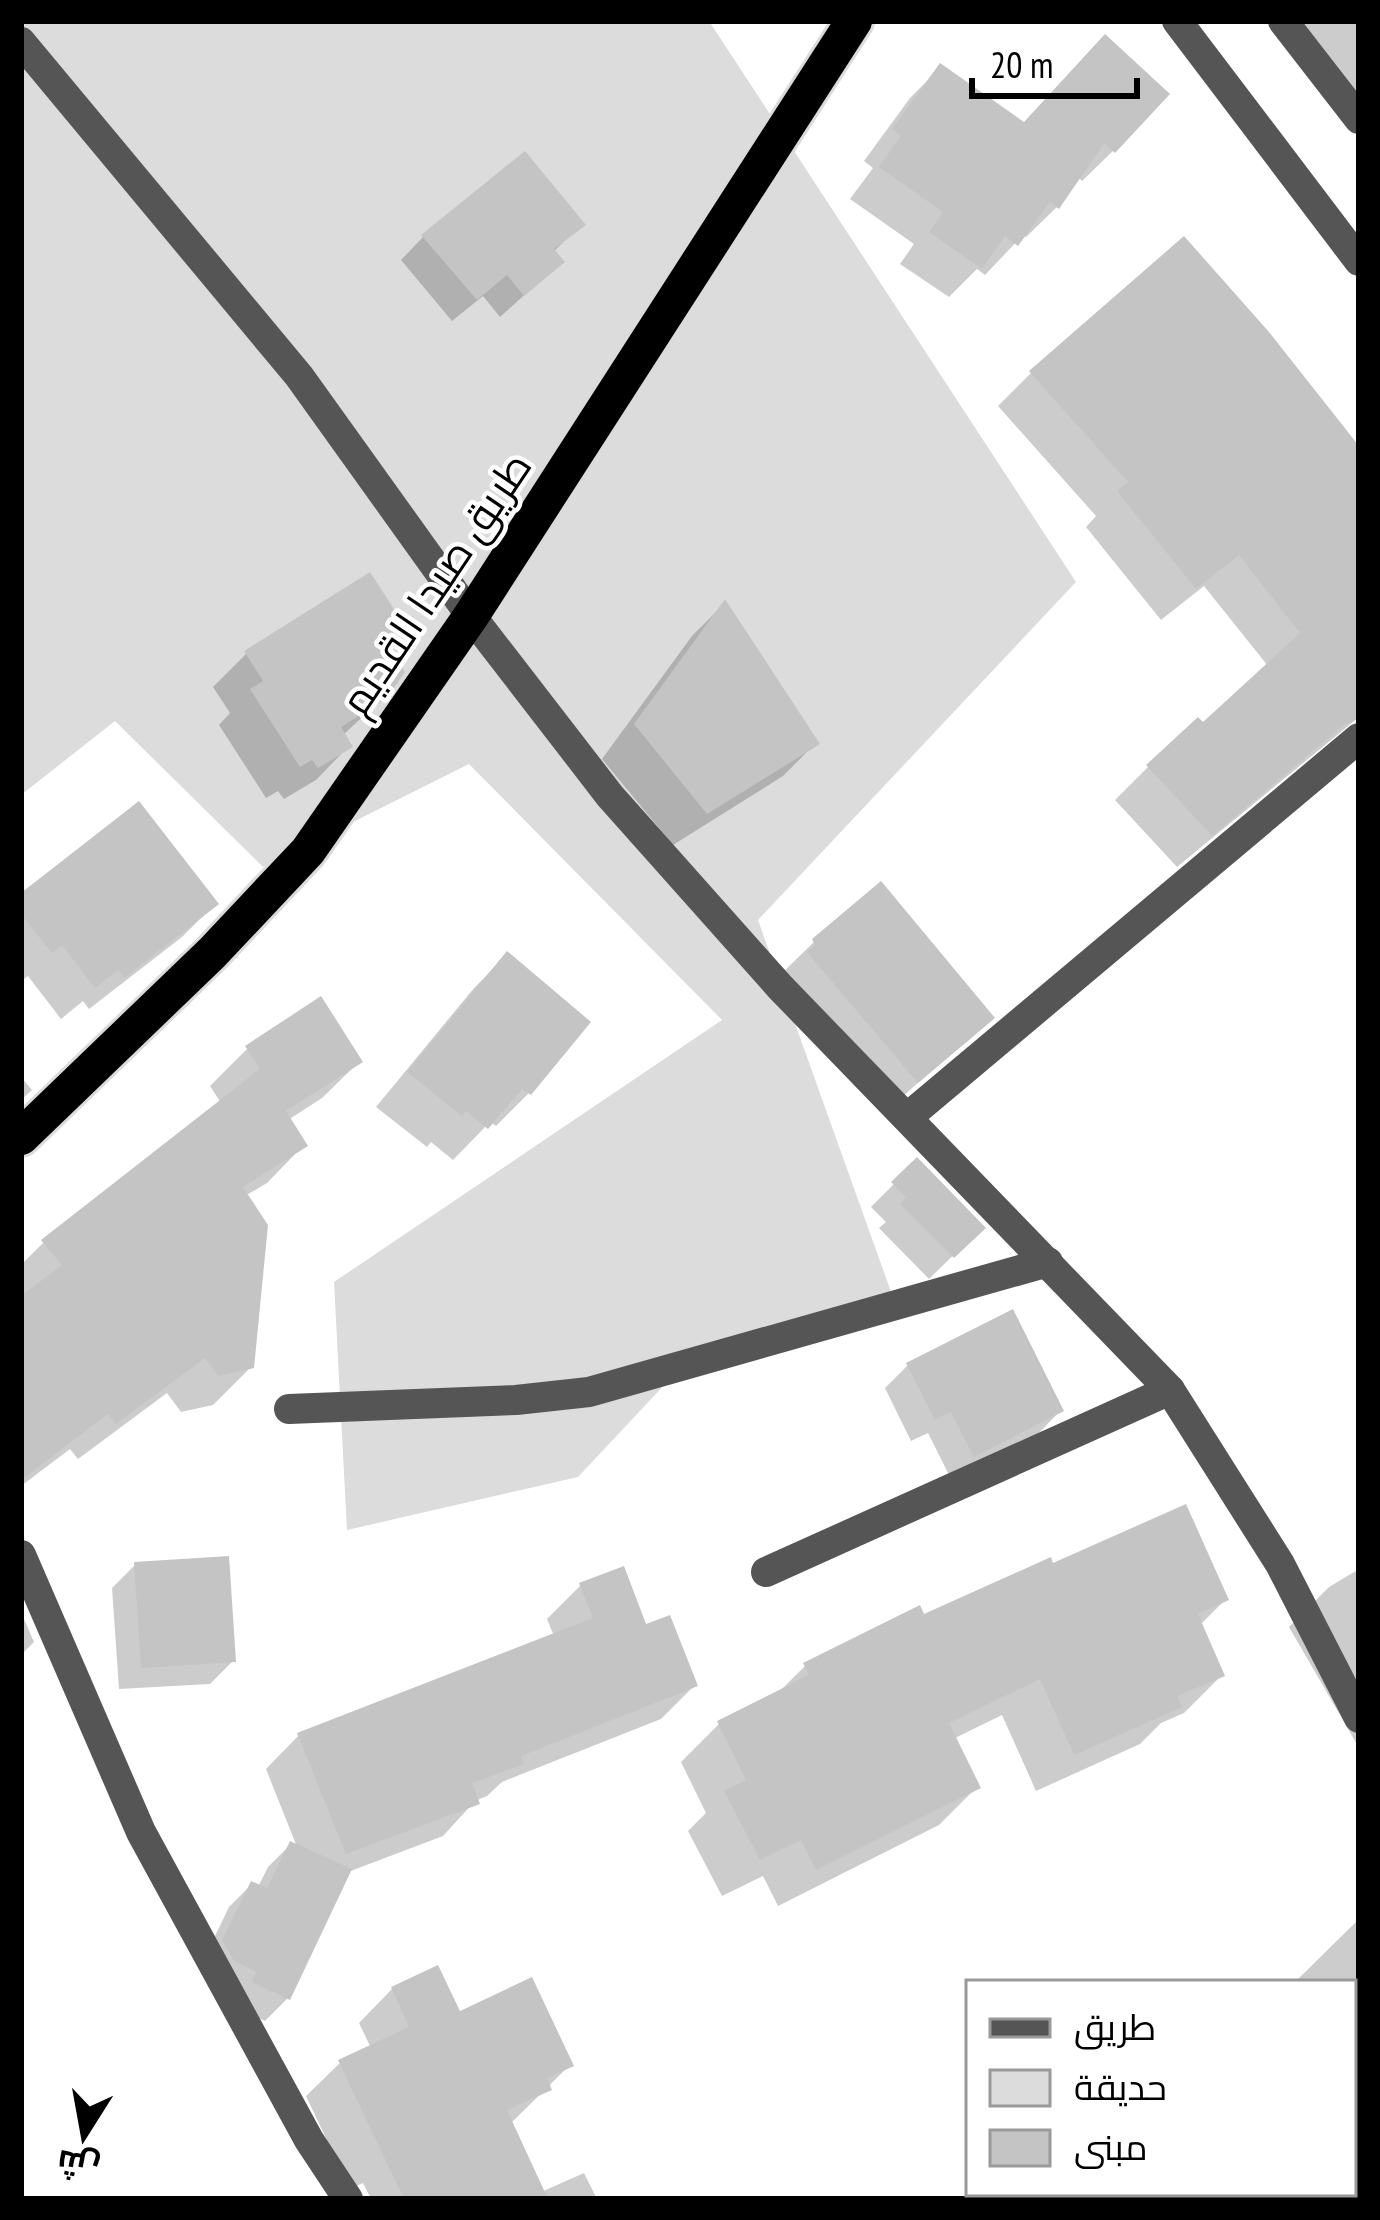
<svg xmlns="http://www.w3.org/2000/svg" width="1380" height="2220" font-family="'PT Sans Narrow',Cairo,sans-serif">
<style>
.green{fill:#dcdcdc}
.shadow{fill:#0003}
.building{fill:#c4c4c4}
.lines{fill:none;stroke-linecap:round;stroke-linejoin:round}
.highway-casing{stroke:#dbdbdb;stroke-width:42}
.minor{stroke:#555;stroke-width:30}
.highway{stroke:#000;stroke-width:36}
.labels{text-anchor:middle;dominant-baseline:central;stroke-width:9;stroke-linejoin:round;paint-order:stroke}
.street-label{font-size:42px;fill:#000;stroke:#fff}
</style>
<rect width="100%" height="100%" fill="#fff"/>
<!-- green -->
<path class="green" d="M21,21H709L1076,582L758,920L900,1317L668,1381L578,1477L347,1530L334,1282L722,1020L469,764L263,867L115,721L21,795Z"/>
<!-- shadow -->
<g class="shadow">
<path d="M1301,21H1359V99Z"/>
<path d="M941,67L1023,125L1075,69L1113,151L1082,181L1078,177L1057,207L1026,237L1023,235L985,275L977,269L949,297L900,264L914,244L850,199L873,168L864,161L910,98Z"/>
<path d="M582,224L553,252L561,262L500,317L483,296L452,321L401,260L423,237Z"/>
<path d="M1031,373L1359,449V717L1177,867L1115,800L1148,767L1203,726L1268,666L1204,586L1161,620L1086,527L1096,516L998,406Z"/>
<path d="M724,604L816,743L783,776L673,845L602,759L692,636Z"/>
<path d="M406,633L388,651L385,696L343,735L349,746L316,780L284,799L278,791L266,798L219,725L230,713L213,687L246,654Z"/>
<path d="M21,896L215,904L182,937L89,1009L83,1001L61,1019L28,976L21,981Z"/>
<path d="M814,942L991,1018L883,1114L780,975Z"/>
<path d="M507,955L529,1093L496,1126L490,1122L453,1160L431,1142L427,1147L376,1107L474,988Z"/>
<path d="M247,1049L360,1061L322,1098L288,1120L304,1145L267,1183L245,1196L251,1367L213,1405L181,1412L167,1393L78,1459L70,1449L21,1486V1265L43,1243L221,1103L210,1086Z"/>
<path d="M21,1077L32,1090L21,1100Z"/>
<path d="M917,1161L981,1228L929,1279L879,1228L886,1222L871,1207Z"/>
<path d="M908,1365L1060,1411L1038,1434L950,1477L928,1433L911,1441L885,1388Z"/>
<path d="M135,1565L233,1661L210,1684L119,1689L112,1588Z"/>
<path d="M1052,1567L1225,1600L1200,1625L1222,1675L1184,1713L1161,1723L1140,1744L1036,1791L1002,1715L953,1739L977,1787L939,1825L778,1906L763,1876L722,1896L688,1831L706,1813L681,1762L719,1724L775,1696L805,1666Z"/>
<path d="M1359,1569V1748L1289,1627L1329,1587Z"/>
<path d="M581,1585L644,1628L694,1686L661,1719L502,1782L487,1796L475,1801L443,1836L348,1872L288,1998L265,2021L231,2005L201,1965L229,1907L252,1884L258,1887L268,1867L291,1844L297,1847L266,1769L299,1735L554,1636L547,1619Z"/>
<path d="M21,1612L34,1642L21,1655Z"/>
<path d="M1359,1919V2115L1353,2123V1983H1294Z"/>
<path d="M392,1989L570,2065L510,2124L541,2192L584,2173L597,2199H371L363,2183L350,2189L306,2096L340,2063L371,2048L359,2023Z"/>
<path d="M1254,2193H1299L1293,2199H1262Z"/>
</g>
<!-- building -->
<g class="building">
<path d="M1105,34L1170,94L1115,153L1104,143L1059,209L1050,202L1018,246L1005,236L982,269L929,232L943,212L879,167L901,136L892,129L940,63L1024,122Z"/>
<path d="M525,151L586,225L554,249L565,262L524,296L507,275L477,300L421,235Z"/>
<path d="M1184,236L1269,332L1359,446V719L1346,723L1212,836L1146,765L1198,717L1203,722L1300,633L1239,555L1196,589L1117,491L1128,482L1029,371Z"/>
<path d="M370,572L410,634L389,648L405,672L387,698L341,727L353,747L318,768L312,760L300,767L250,689L263,681L244,651Z"/>
<path d="M725,599L820,744L707,814L634,724Z"/>
<path d="M139,801L219,904L124,978L118,970L95,988L62,945L52,953L21,914V893Z"/>
<path d="M881,881L995,1018L918,1083L807,952L815,945L812,939Z"/>
<path d="M507,951L591,1022L531,1095L522,1089L488,1129L466,1111L462,1116L407,1072Z"/>
<path d="M321,996L363,1062L286,1111L308,1146L243,1187L268,1225L254,1368L218,1376L205,1358L116,1424L108,1414L21,1480V1296L62,1265L41,1240L260,1069L245,1046Z"/>
<path d="M917,1157L986,1228L954,1258L900,1204L906,1197L891,1182Z"/>
<path d="M1013,1309L1064,1411L974,1457L951,1412L935,1420L906,1363Z"/>
<path d="M1186,1504L1229,1600L1198,1614L1225,1676L1177,1696L1182,1707L1074,1755L1040,1679L949,1723L981,1788L816,1870L801,1840L760,1860L724,1791L746,1780L717,1721L809,1675L803,1663L920,1605L924,1614L1051,1557L1053,1563Z"/>
<path d="M229,1556L236,1662L141,1668L134,1562Z"/>
<path d="M624,1566L646,1624L670,1615L698,1686L521,1756L524,1764L472,1783L480,1804L346,1854L297,1733L593,1618L579,1583Z"/>
<path d="M290,1841L352,1869L290,2000L252,1982L256,1972L234,1961L222,1940L251,1881L267,1888Z"/>
<path d="M438,1965L460,2011L532,1977L574,2066L547,2078L552,2090L507,2110L548,2199H404L338,2060L409,2027L391,1987Z"/>
</g>
<g class="lines">
<defs>
<path id="highway" d="M21,1137L212,953L308,851L471,616L854,21"/>
</defs>
<!-- highway casing -->
<use href="#highway" class="highway-casing"/>
<!-- minor -->
<g class="minor">
<path d="M1177,21L1359,261"/>
<path d="M1283,21L1359,119"/>
<path d="M21,42L299,376L471,616L610,796L780,987L1170,1390L1280,1564L1359,1718"/>
<path d="M909,1116L1359,738"/>
<path d="M289,1409L516,1400L589,1392L1048,1262"/>
<path d="M21,1555L141,1832L309,2140L348,2199"/>
<path d="M766,1572L1170,1390"/>
</g>
<!-- highway -->
<use href="#highway" class="highway"/>
</g>
<g class="labels">
<!-- street labels -->
<g class="street-label">
<text transform="translate(435 583) rotate(-56)">طريق صيدا القديم</text>
</g>
</g>
<!-- border -->
<rect width="1380" height="2220" fill="none" stroke="#000000" stroke-width="48"/>
<!-- legend -->
<rect x="966" y="1980" width="390" height="216" fill="#ffffff" stroke="#999999" stroke-width="3"/>
<rect x="990" y="2019" width="60" height="18" fill="#555555" stroke="#999999" stroke-width="3"/>
<text x="1074" y="2040" font-size="36" fill="#000000">طريق</text>
<rect x="990" y="2070" width="60" height="36" fill="#dcdcdc" stroke="#999999" stroke-width="3"/>
<text x="1074" y="2100" font-size="36" fill="#000000">حديقة</text>
<rect x="990" y="2130" width="60" height="36" fill="#c4c4c4" stroke="#999999" stroke-width="3"/>
<text x="1074" y="2160" font-size="36" fill="#000000">مبنى</text>
<!-- north arrow -->
<g transform="translate(84 2136) rotate(191)" stroke="#ffffff" stroke-width="9" paint-order="stroke">
<path d="M0-9L21 45L0 30L-21 45Z" fill="#000000"/>
<text y="-18" font-size="33" font-weight="bold" text-anchor="middle" fill="#000000">ش</text>
</g>
<!-- scale -->
<path d="M972 78v18h165v-18" fill="none" stroke="#000000" stroke-width="6"/>
<text x="990" y="78" font-size="36" fill="#000000" stroke="#ffffff" stroke-width="9" paint-order="stroke">20 m</text>
</svg>
